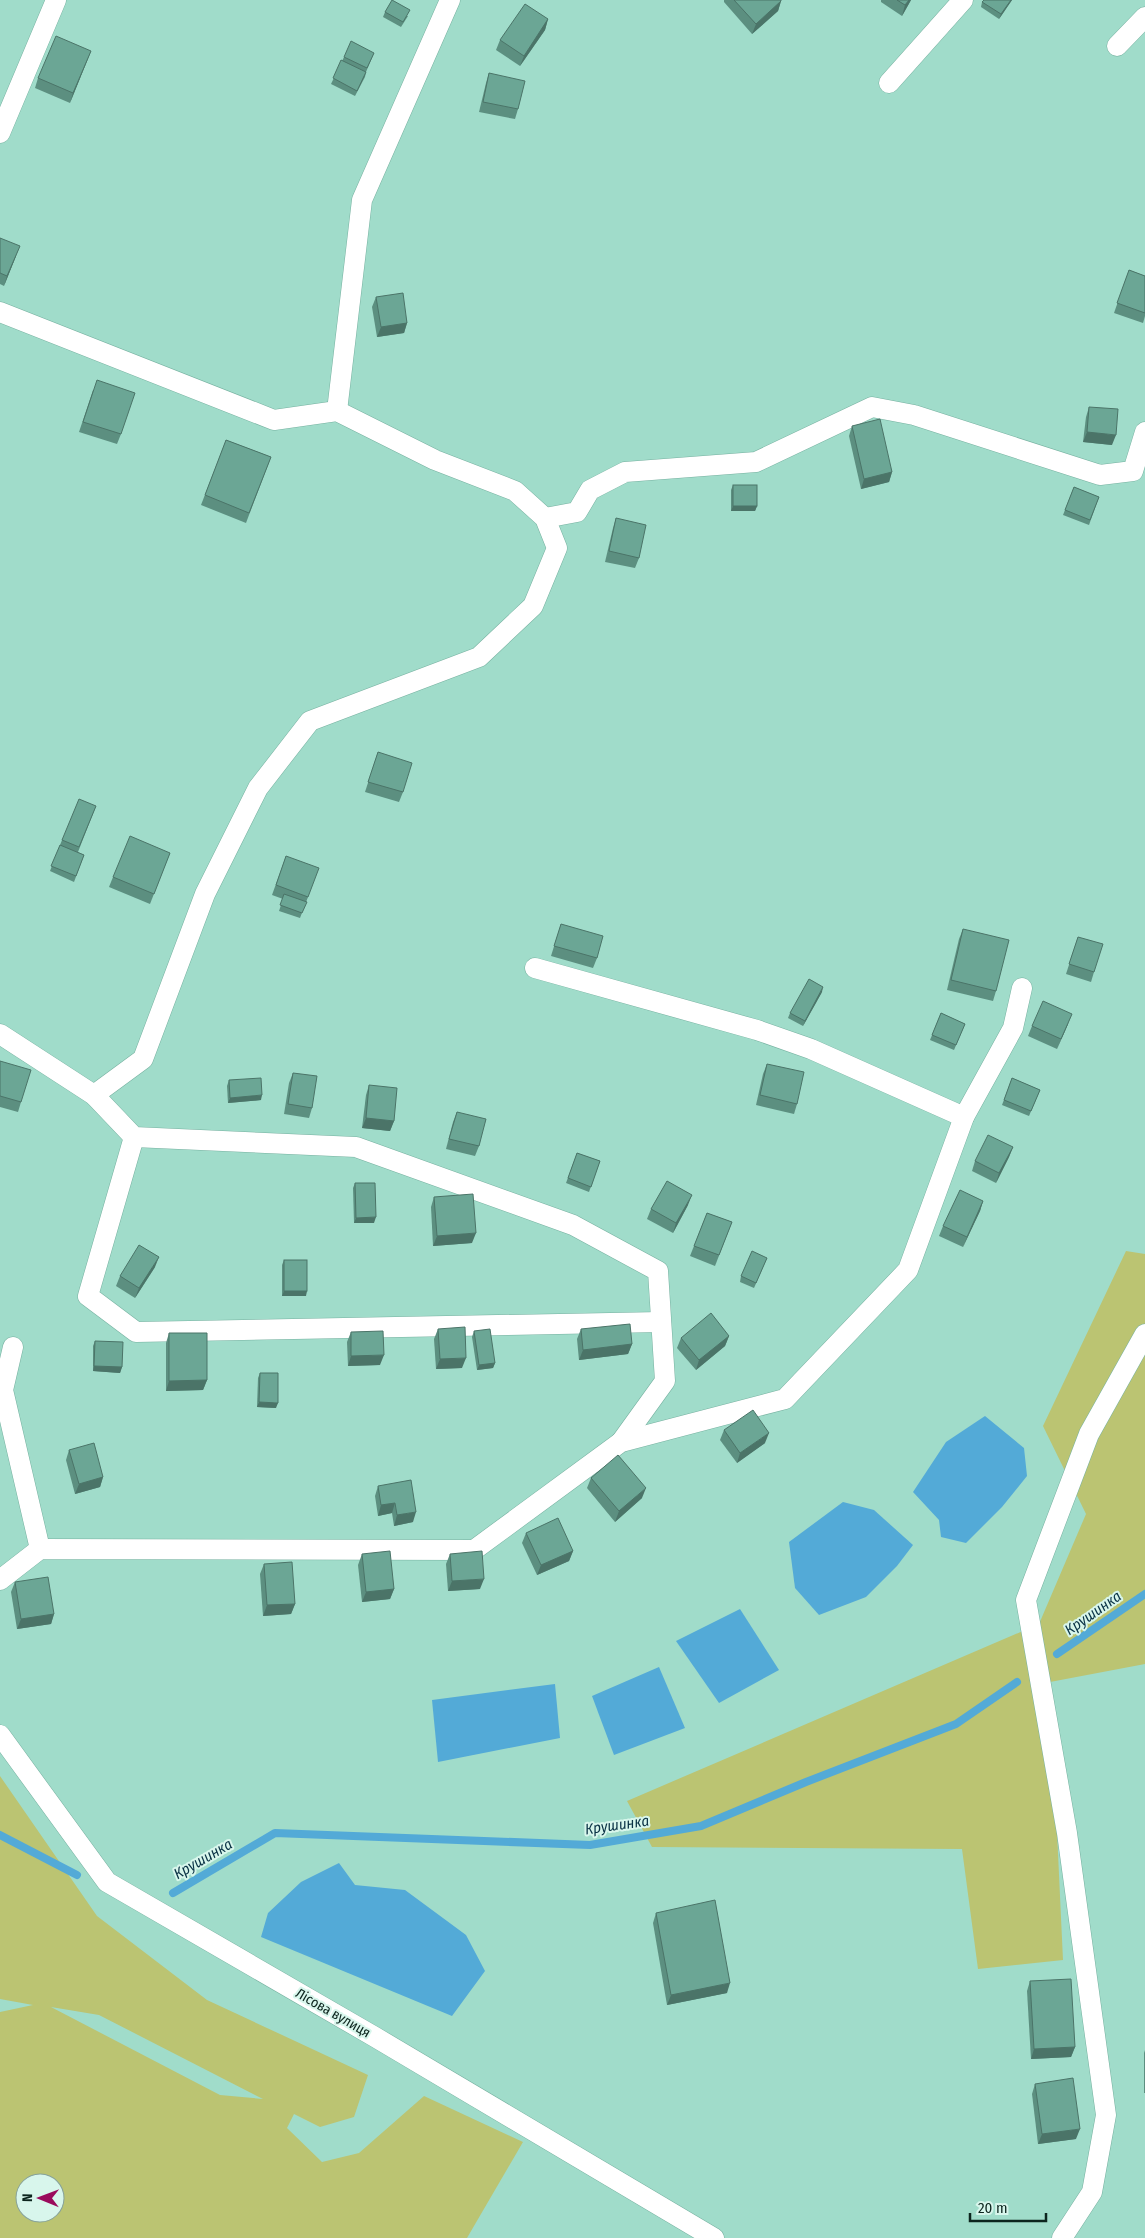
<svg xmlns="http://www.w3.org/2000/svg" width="1145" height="2238" font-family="'Fira Sans Condensed',sans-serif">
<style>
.green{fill:#bbc472;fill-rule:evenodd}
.water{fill:#53aad7}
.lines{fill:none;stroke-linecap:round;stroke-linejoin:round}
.stream{stroke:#53aad7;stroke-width:8}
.street-casing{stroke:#76b1a0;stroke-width:21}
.street{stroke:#fff;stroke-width:20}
.wall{fill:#5c8f80}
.shaded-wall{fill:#4b7468}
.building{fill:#6ba695;stroke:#4b7468}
.labels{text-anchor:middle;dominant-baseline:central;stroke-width:4;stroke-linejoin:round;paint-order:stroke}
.street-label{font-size:14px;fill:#0c251e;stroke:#d8f6ec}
.water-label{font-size:15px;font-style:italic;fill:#0a3245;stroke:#d8f6ec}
</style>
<rect width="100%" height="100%" fill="#a0dcca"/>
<!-- green -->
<g class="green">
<path d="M1126,1251L1145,1254V1664L1050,1682L1063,1960L978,1969L962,1849L652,1847L627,1801L1039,1624L1086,1514L1043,1426Z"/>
<path d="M0,1776L97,1916L207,2000L368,2075L354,2117L320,2127L294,2114L287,2128L322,2162L359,2153L424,2096L523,2142L467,2238H0V2012L33,2005L0,1999ZM51,2007L99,2015L263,2099L220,2095ZM25,2183H55V2213H25Z"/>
</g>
<!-- water -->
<g class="water">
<path d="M985,1416L1024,1448L1027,1476L1002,1507L966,1543L941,1537L939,1520L913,1492L946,1442Z"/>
<path d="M843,1502L874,1510L913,1545L897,1566L866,1597L819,1615L795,1588L789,1542Z"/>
<path d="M740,1609L779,1670L719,1703L676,1641Z"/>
<path d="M659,1667L685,1728L614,1755L592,1696Z"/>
<path d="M555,1684L560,1738L438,1762L432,1700Z"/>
<path d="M339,1863L355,1885L405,1890L466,1935L485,1971L452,2016L261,1937L268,1913L301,1882Z"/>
</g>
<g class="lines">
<!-- stream -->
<g class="stream">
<path d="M1057,1654L1145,1594"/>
<path d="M0,1835L77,1875"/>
<path d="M173,1893L275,1833L590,1845L701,1826L806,1782L956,1724L1017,1682"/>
</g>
<defs>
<g id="street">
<path d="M1117,46L1145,17"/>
<path d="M889,83L963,0"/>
<path d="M0,133L56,0"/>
<path d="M0,312L274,420L337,411L435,460L515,491L545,518L557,548L533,606L479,657L310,721L258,788L205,894L143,1059L94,1095"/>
<path d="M337,411L362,200L450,0"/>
<path d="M545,518L577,512L590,490L625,472L756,462L872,407L914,415L1100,475L1133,471L1145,432"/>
<path d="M535,968L757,1030L811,1049L964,1117"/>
<path d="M0,1034L94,1095L134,1137L356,1147L573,1225L658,1271L665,1381L621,1442"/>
<path d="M134,1137L88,1296L136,1332L661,1322"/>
<path d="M13,1347L3,1390L40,1549"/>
<path d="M0,1580L40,1549L474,1550L621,1442L785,1399L908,1270L964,1117L1013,1028L1022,988"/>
<path d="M0,1735L107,1882L375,2037L714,2238"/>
<path d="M1062,2238L1092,2192L1106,2115L1067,1833L1026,1600L1089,1434L1145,1334"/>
</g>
</defs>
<!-- street casing -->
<use href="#street" class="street-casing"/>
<!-- street -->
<use href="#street" class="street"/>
</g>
<!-- wall -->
<g class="wall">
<path d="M724,0H781V1L778,11L752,34L724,2Z"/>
<path d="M881,0H911L902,16L881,2Z"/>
<path d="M1012,0L999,19L981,7L982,2Z"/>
<path d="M385,12L408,16L401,27L383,17Z"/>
<path d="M548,19L545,30L520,66L496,50L500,40Z"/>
<path d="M91,51L70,103L35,88L38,78Z"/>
<path d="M374,53L366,72L365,77L355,96L331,84L344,57Z"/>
<path d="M489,73L518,109L515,119L479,112L486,83Z"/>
<path d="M0,238L16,256L4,286L0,284Z"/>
<path d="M1129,270L1145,276V316L1143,323L1114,313Z"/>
<path d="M376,297L407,323L404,333L377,337L372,307Z"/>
<path d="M93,390L121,434L117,444L79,432Z"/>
<path d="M1089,407L1112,445L1083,442L1086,417Z"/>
<path d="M852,426L892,472L889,482L861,489L849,436Z"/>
<path d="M226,440L271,457L246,523L201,505Z"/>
<path d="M733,485L757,506L755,511H731V490Z"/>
<path d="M1074,487L1099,497L1089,525L1063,515Z"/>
<path d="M616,518L639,558L635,568L605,562L613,528Z"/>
<path d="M378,752L403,792L399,802L365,792Z"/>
<path d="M96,806L78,852L84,855L74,882L50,871L62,840Z"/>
<path d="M170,853L150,904L109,887L113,877Z"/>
<path d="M286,856L308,897L300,918L279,911L283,899L272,895Z"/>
<path d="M561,924L597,958L593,968L551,956Z"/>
<path d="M963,929L996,991L993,1001L947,990L959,939Z"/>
<path d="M1078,937L1094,972L1091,982L1066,974Z"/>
<path d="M822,992L803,1026L788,1018L790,1013Z"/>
<path d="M941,1013L965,1024L954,1050L930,1040Z"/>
<path d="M1068,1024L1057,1049L1028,1036L1032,1026Z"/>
<path d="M0,1061L21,1102L18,1112L0,1107Z"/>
<path d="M767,1064L797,1104L794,1114L756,1105L763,1074Z"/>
<path d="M293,1073L312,1108L309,1118L284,1114L289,1083Z"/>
<path d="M1012,1078L1040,1090L1029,1116L1002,1105Z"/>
<path d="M229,1080L261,1100L228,1103L227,1086Z"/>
<path d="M369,1085L394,1121L390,1131L362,1128L366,1095Z"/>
<path d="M457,1112L479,1146L475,1156L446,1149L453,1122Z"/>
<path d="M1013,1147L1009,1157L996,1183L972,1171L975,1161Z"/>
<path d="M577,1153L600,1161L589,1192L566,1183Z"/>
<path d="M355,1183L374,1223H354L353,1188Z"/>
<path d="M434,1197L472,1243L433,1246L431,1207Z"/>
<path d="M983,1201L980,1211L963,1247L939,1236L943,1226Z"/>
<path d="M688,1205L673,1233L647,1219L651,1209Z"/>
<path d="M707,1213L732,1222L715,1266L690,1256Z"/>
<path d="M767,1258L754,1288L740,1282L741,1276Z"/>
<path d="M284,1260L306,1296H282V1265Z"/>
<path d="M155,1267L135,1298L116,1286L120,1276Z"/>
<path d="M438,1329L462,1368L436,1369L434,1339Z"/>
<path d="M581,1329L632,1344L628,1354L579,1360L577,1339Z"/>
<path d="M474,1331L495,1363L493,1368L477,1370L472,1337Z"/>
<path d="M351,1332L380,1365L348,1366L347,1342Z"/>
<path d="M169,1333L207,1380L203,1390L166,1391V1343Z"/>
<path d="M729,1336L725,1346L696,1370L677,1348L681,1338Z"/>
<path d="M95,1341L122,1367L120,1373L93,1371V1346Z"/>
<path d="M260,1373L276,1408L257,1407L258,1378Z"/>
<path d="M724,1430L765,1443L737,1463L720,1440Z"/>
<path d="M69,1450L103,1477L100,1487L75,1494L66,1460Z"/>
<path d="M591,1478L642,1498L615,1522L587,1488Z"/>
<path d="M378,1486L413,1522L394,1526L392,1513L378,1516L375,1496Z"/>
<path d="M526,1533L573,1551L569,1561L537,1575L522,1543Z"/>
<path d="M362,1554L394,1589L390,1599L362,1602L358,1565Z"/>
<path d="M450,1554L480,1589L448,1591L446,1564Z"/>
<path d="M264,1564L295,1604L291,1614L263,1616L260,1574Z"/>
<path d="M15,1582L54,1614L51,1624L17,1629L11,1592Z"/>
<path d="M656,1913L727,1993L667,2005L653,1923Z"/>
<path d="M1030,1981L1075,2047L1071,2057L1031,2059L1027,1991Z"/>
<path d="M1145,2050V2093H1144V2053Z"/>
<path d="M1035,2084L1076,2139L1038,2144L1032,2094Z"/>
</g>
<!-- shaded-wall -->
<g class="shaded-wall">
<path d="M909,0H911L902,16L905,5Z"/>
<path d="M1011,0H1012L999,19L1001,14Z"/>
<path d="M781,1L778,11L752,34L756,24Z"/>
<path d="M548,19L545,30L520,66L524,56Z"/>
<path d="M91,51L87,61L70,103L73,93Z"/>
<path d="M20,246L4,286L7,276Z"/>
<path d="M407,323L404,333L377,337L381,327Z"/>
<path d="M1087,432L1116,435L1112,445L1083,442Z"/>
<path d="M892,472L889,482L861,489L864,479Z"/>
<path d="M733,506H757L755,511H731Z"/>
<path d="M823,987L822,992L803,1026L805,1021Z"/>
<path d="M1072,1014L1068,1024L1057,1049L1061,1039Z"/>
<path d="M262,1095L261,1100L228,1103L230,1098Z"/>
<path d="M366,1118L394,1121L390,1131L362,1128Z"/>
<path d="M1013,1147L1009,1157L996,1183L999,1173Z"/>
<path d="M692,1195L688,1205L673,1233L676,1223Z"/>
<path d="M983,1201L980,1211L963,1247L967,1237Z"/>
<path d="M376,1217L374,1223H354L356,1218Z"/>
<path d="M476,1233L472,1243L433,1246L437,1236Z"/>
<path d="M159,1257L155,1267L135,1298L139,1288Z"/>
<path d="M284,1291H307L306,1296H282Z"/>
<path d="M729,1336L725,1346L696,1370L699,1360Z"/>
<path d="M632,1344L628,1354L579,1360L583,1350Z"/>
<path d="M384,1355L380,1365L348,1366L351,1356Z"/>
<path d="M466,1358L462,1368L436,1369L440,1359Z"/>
<path d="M495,1363L493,1368L477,1370L479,1365Z"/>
<path d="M94,1366L122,1367L120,1373L93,1371Z"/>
<path d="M207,1380L203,1390L166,1391L169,1381Z"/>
<path d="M259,1402L278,1403L276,1408L257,1407Z"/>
<path d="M769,1433L765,1443L737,1463L740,1453Z"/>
<path d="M103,1477L100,1487L75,1494L79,1484Z"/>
<path d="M646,1488L642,1498L615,1522L619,1511Z"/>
<path d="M395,1503L392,1513L378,1516L381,1505Z"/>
<path d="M416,1512L413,1522L394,1526L397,1515Z"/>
<path d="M573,1551L569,1561L537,1575L541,1565Z"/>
<path d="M484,1579L480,1589L448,1591L452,1581Z"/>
<path d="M394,1589L390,1599L362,1602L366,1592Z"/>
<path d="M295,1604L291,1614L263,1616L267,1605Z"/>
<path d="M54,1614L51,1624L17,1629L21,1619Z"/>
<path d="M730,1983L727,1993L667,2005L671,1995Z"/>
<path d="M1075,2047L1071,2057L1031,2059L1034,2049Z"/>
<path d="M1080,2129L1076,2139L1038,2144L1042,2134Z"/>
</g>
<!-- building -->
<g class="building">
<path d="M392,0L410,10L403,22L385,12Z"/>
<path d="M734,0H781V1L756,24Z"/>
<path d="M897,0H909L905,5Z"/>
<path d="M984,0H1011L1001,14L982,2Z"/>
<path d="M525,4L548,19L524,56L500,40Z"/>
<path d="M56,36L91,51L73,93L38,78Z"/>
<path d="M351,41L374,53L367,68L344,57Z"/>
<path d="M341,60L366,72L357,91L333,78Z"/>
<path d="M489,73L525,81L518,109L483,102Z"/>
<path d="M0,238L20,246L7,276L0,273Z"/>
<path d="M1129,270L1145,276V313L1117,303Z"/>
<path d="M403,293L407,323L381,327L376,297Z"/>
<path d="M97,380L135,393L121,434L83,422Z"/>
<path d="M1089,407L1118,409L1116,435L1087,432Z"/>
<path d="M880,419L892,472L864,479L852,426Z"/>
<path d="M226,440L271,457L249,513L205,495Z"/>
<rect x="733" y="485" width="24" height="21"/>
<path d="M1074,487L1099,497L1090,520L1065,510Z"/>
<path d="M616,518L646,525L639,558L609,551Z"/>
<path d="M378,752L412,763L403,792L368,782Z"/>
<path d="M79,799L96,806L79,847L62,840Z"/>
<path d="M130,836L170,853L154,894L113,877Z"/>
<path d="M60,845L84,855L76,876L51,866Z"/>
<path d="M286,856L319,868L308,897L276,885Z"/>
<path d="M284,894L307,902L302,913L280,905Z"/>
<path d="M561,924L603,936L597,958L554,946Z"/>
<path d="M963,929L1009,940L996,991L951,980Z"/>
<path d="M1078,937L1103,944L1094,972L1069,964Z"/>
<path d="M809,979L823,987L805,1021L790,1013Z"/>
<path d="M1043,1001L1072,1014L1061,1039L1032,1026Z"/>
<path d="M941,1013L965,1024L956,1045L932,1035Z"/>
<path d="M0,1061L31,1070L21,1102L0,1096Z"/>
<path d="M767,1064L804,1072L797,1104L760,1095Z"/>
<path d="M293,1073L317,1076L312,1108L288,1104Z"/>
<path d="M261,1078L262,1095L230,1098L229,1080Z"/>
<path d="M1012,1078L1040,1090L1031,1111L1004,1100Z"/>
<path d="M369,1085L397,1088L394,1121L366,1118Z"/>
<path d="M457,1112L486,1119L479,1146L449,1139Z"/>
<path d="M988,1135L1013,1147L999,1173L975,1161Z"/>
<path d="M577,1153L600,1161L591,1187L568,1178Z"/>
<path d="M667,1181L692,1195L676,1223L651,1209Z"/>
<path d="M355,1183H375L376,1217L356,1218Z"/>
<path d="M960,1190L983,1201L967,1237L943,1226Z"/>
<path d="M473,1194L476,1233L437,1236L434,1197Z"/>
<path d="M707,1213L732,1222L719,1255L694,1246Z"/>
<path d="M139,1245L159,1257L139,1288L120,1276Z"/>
<path d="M752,1251L767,1258L756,1283L741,1276Z"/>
<rect x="284" y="1260" width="23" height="31"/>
<path d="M711,1313L729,1336L699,1360L681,1338Z"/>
<path d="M630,1324L632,1344L583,1350L581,1329Z"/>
<path d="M465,1327L466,1358L440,1359L438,1329Z"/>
<path d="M490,1329L495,1363L479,1365L474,1331Z"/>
<path d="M383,1331L384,1355L351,1356V1332Z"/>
<path d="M169,1333H207V1380L169,1381Z"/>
<path d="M95,1341L123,1342L122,1367L94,1366Z"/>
<path d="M260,1373H278V1403L259,1402Z"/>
<path d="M753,1410L769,1433L740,1453L724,1430Z"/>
<path d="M94,1443L103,1477L79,1484L69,1450Z"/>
<path d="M618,1455L646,1488L619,1511L591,1478Z"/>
<path d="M411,1480L416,1512L397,1515L395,1503L381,1505L378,1486Z"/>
<path d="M558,1518L573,1551L541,1565L526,1533Z"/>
<path d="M390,1551L394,1589L366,1592L362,1554Z"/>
<path d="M482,1551L484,1579L452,1581L450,1554Z"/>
<path d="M292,1562L295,1604L267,1605L264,1564Z"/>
<path d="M48,1577L54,1614L21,1619L15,1582Z"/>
<path d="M715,1900L730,1983L671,1995L656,1913Z"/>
<path d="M1071,1979L1075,2047L1034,2049L1030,1981Z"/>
<path d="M1073,2078L1080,2129L1042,2134L1035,2084Z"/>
</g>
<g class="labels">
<!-- street labels -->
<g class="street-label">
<text transform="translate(333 2013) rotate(30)">Лісова вулиця</text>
</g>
<!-- water labels -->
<g class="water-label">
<text transform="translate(1093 1613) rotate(-35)">Крушинка</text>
<text transform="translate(617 1825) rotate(-8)">Крушинка</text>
<text transform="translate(203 1859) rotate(-30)">Крушинка</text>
</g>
</g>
<!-- north arrow -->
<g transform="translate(40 2198) rotate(271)"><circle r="24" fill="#d8f6ec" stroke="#86a29a"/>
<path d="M0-4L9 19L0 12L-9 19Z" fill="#9a0b5c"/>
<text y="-8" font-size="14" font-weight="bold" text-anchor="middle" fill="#0c251e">N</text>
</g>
<!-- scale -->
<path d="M970 2213v8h76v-8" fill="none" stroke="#0c251e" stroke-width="2.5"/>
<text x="978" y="2213" font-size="15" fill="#0c251e" stroke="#d8f6ec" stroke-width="4" paint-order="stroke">20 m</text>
</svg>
